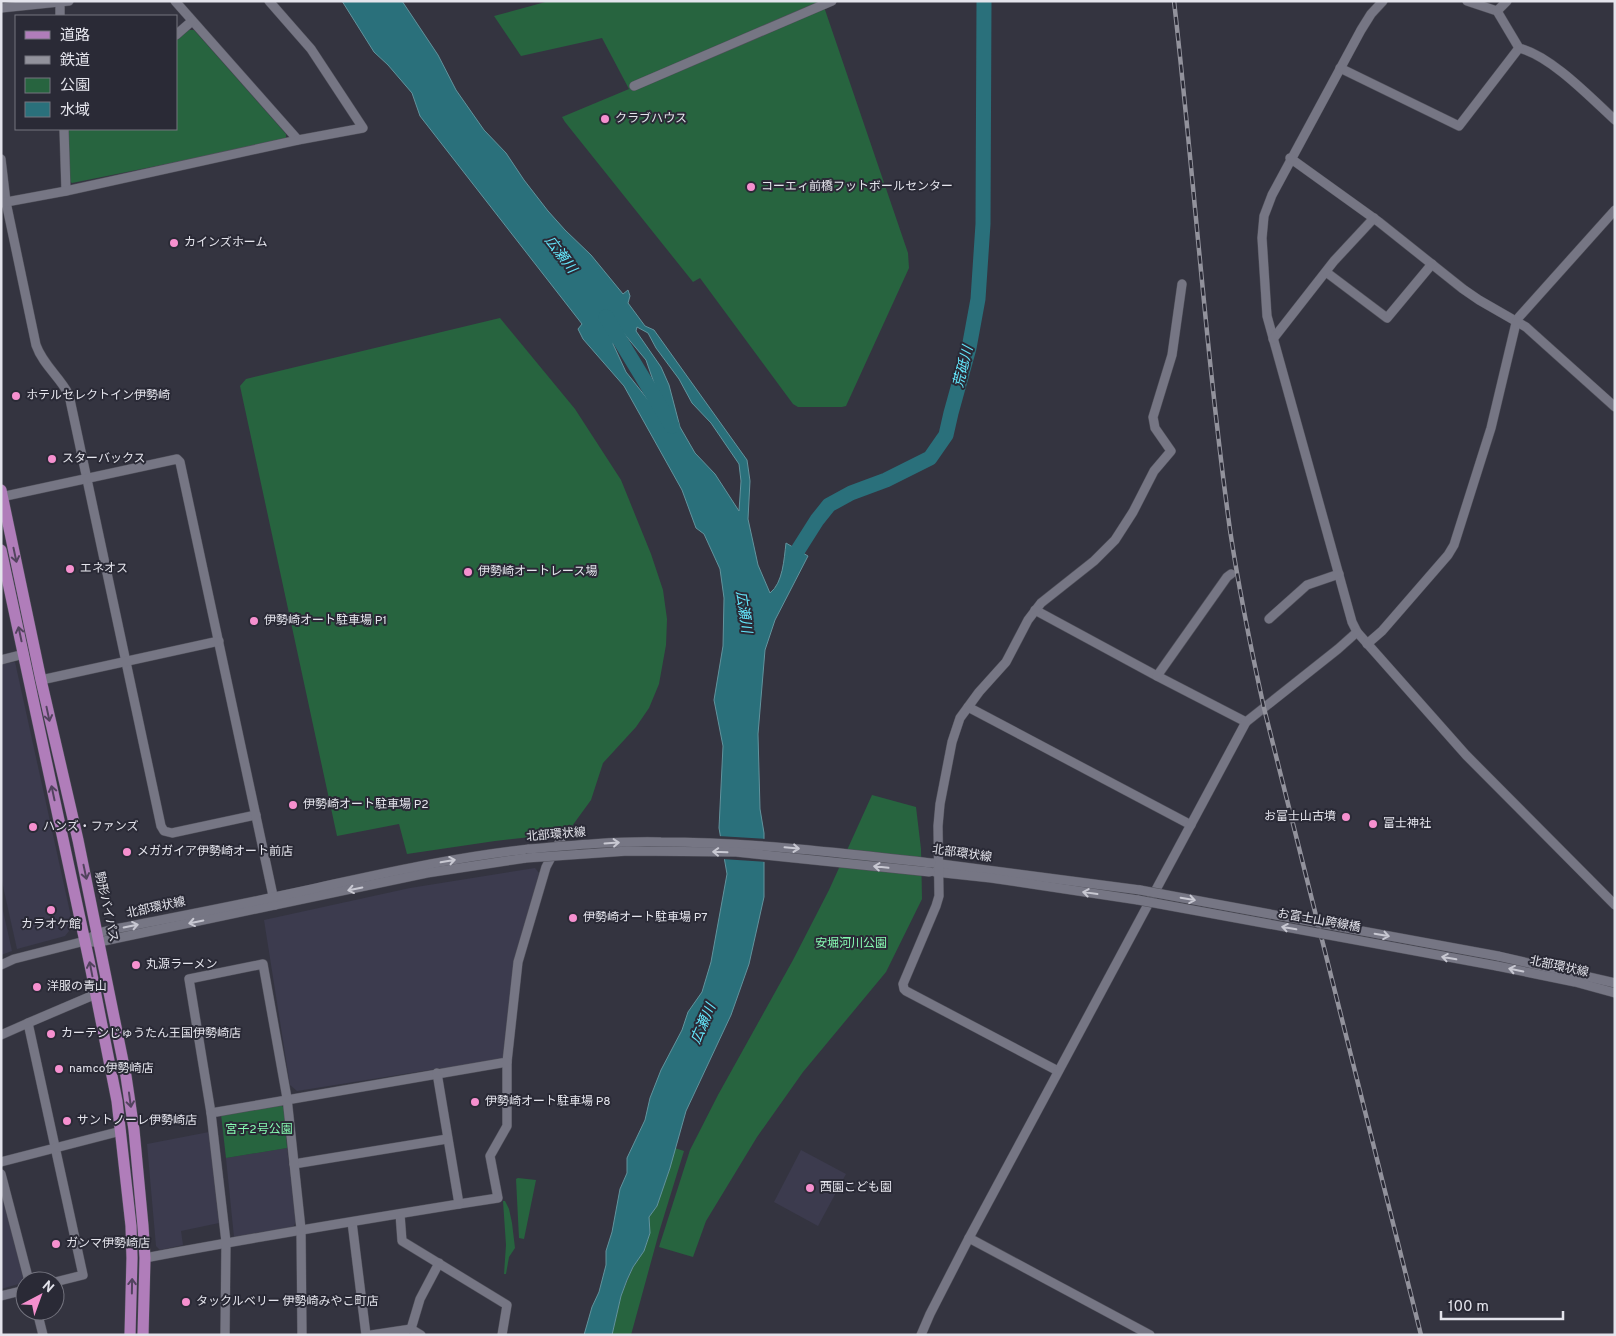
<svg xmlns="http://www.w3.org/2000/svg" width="1616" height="1336" font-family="Overpass,'Noto Sans JP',sans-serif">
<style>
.built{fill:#3c3b4e}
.green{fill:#27643f}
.water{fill:#2a707b;stroke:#62939d;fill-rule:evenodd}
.pier{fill:#343440}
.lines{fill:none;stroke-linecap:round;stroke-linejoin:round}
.river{stroke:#2a707b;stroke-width:15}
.minor-casing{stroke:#50505a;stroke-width:10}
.major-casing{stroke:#50505a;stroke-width:12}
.minor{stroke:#767684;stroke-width:9}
.major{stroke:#b07dba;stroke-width:11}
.rail-casing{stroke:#92929c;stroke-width:4.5}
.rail{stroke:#2a2a36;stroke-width:2.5;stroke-dasharray:8;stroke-linecap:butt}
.minor-bridge-casing{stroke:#50505a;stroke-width:10;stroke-linecap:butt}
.minor-bridge{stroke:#767684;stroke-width:9}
.oneway{stroke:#52435e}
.oneway2{stroke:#c8c8d2}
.poi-dot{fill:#f690cf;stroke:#2a2a36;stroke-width:2}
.labels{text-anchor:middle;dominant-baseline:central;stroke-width:4;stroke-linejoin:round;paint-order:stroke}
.poi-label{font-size:12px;fill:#e4e4ec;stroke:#2a2a36;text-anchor:start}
.street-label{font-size:12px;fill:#e4e4ec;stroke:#2a2a36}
.park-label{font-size:12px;fill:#87fbb2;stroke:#2a2a36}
.water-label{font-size:14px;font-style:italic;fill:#64e8fd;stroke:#2a2a36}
</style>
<rect width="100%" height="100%" fill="#343440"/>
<!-- built -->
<g class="built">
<path d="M15,662L73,926L65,936L17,949L1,877V664Z"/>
<path d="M535,868L539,873L516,959L504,1058L444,1069L442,1068L297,1091L290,1085L264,920L410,888Z"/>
<path d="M1,902L12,951L1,955Z"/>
<path d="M209,1132L219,1223L181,1231L183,1245L160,1250L156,1246L147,1144Z"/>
<path d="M287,1148L296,1222L293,1227L234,1237L226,1158Z"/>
<path d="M801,1150L846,1174L818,1226L774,1202Z"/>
<path d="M1,1192L24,1280L22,1283L1,1289Z"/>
</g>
<!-- green -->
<g class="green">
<path d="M549,1H822L908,253L909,268L846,406L842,407H798L793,404L700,278L693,282L565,122L562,117L629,89L602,38L521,56L494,16Z"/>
<path d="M189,30H194L286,134V140L72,183L69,181L68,129H176V41Z"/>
<path d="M500,318L575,409L621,480L651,554L663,590L667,619L666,645L659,684L649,708L636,727L603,763L591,800L567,833L495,841L407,854L399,824L337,836L240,386L246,379Z"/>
<path d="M872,795L916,807L921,849L922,899L886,972L803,1072L757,1137L706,1221L693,1257L659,1247L690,1150L718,1095L793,960L829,890Z"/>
<path d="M280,1104L284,1108L287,1148L226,1158L221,1114Z"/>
<path d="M675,1148L684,1151L660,1229L631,1335H612L621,1296L633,1267L644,1251L650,1233L649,1217L657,1206L670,1168Z"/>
<path d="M518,1178L536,1180L524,1239L519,1238L516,1179Z"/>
<path d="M503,1201H505L509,1209L512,1223L515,1248L509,1257L506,1274H504L506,1245Z"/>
</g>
<!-- water -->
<path class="water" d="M342,1H402L438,55L456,90L484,130L506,153L524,180L548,211L565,230L591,255L623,294L628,290L630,296L628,303L645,326L654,330L747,460L750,481L748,519L758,565L770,593C783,583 784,559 786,543L808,556L775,620L765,650L758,734L760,809L764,833V897L749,964L731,1015L686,1111L670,1168L657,1206L649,1217L650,1233L644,1251L633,1267L627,1280L621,1296L612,1335H584L592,1307L599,1292L606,1265V1251L612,1232L620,1189L627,1173V1158L645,1120L650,1098L661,1070L682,1030L688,1012L702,992L711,962L727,874L719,828L723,746L714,700L723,646L724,598L720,569L704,534L696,528L682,490L624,386L583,339L578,329L582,324L420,116L412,93L388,65L374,52ZM637,327L648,333L656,348L679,379L692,403L711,423L739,464L741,481L739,511L715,474L695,453L680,427L669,385L661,367L636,331ZM621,330L646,360L663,409L661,416L626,372L613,344L616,333Z"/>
<!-- pier -->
<path class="pier" d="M718,836L767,839V862L722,859Z"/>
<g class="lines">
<!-- river -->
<g class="river">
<path d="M606,317L672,426"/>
<path d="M792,568L798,550L817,520L829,505L851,493L886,480L930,458L946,435L951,413L969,348L978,299L983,224L984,1"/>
</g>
<defs>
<g id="minor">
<path d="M60,1V16"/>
<path d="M175,1L298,140"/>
<path d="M1383,1L1371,14L1361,30L1272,195L1264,216L1262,238L1267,316L1352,622L1357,632L1466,755L1615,905"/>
<path d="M1467,1L1497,11L1519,48C1551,56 1590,97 1615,120"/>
<path d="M1,8L69,1"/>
<path d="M1497,11L1507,1"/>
<path d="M176,35L192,21"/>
<path d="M1340,68L1459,126L1519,48"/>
<path d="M634,86L832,1"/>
<path d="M64,129L66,191"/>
<path d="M1290,158L1379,222L1463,289L1479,300L1526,327L1615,407"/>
<path d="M1,159L6,202L36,345C43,365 60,377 69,395L161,826L164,831L172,833L256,815"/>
<path d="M1,203L66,191L298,140L363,128L311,49L269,1"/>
<path d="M1326,272L1387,318L1432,264"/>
<path d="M1273,339L1334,261L1374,218"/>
<path d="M1,497L177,459L180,462L275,905"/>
<path d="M1035,610L1157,676L1246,722"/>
<path d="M1269,619L1307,585L1339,574"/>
<path d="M1367,644L1382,631L1448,555L1454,545L1491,428L1516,323L1519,317L1615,210"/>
<path d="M1,660L24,654"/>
<path d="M1157,676L1227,577L1231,574"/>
<path d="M41,680L219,641"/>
<path d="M968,707L1191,825"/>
<path d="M933,863L1140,890"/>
<path d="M935,872L991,878L1138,900"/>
<path d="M93,942H99L427,873L526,858"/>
<path d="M1498,956L1615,983"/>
<path d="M1,965L14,959L85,941L98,933L110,930C185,915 260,901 334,884C398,870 463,856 529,849"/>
<path d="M1497,966L1575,982L1615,993"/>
<path d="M28,1023L96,994"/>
<path d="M1,1035L28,1023L83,1275L55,1282"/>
<path d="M1058,1071L906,991L904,989L903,984L936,906L939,896L938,826L940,804L952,742L960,718L979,692L1006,662L1028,620L1041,603L1094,561L1115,540L1133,512L1154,471L1171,451L1155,428L1153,417L1172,355L1182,284"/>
<path d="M211,1113L507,1062L518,962L546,867L562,837"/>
<path d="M1,1162L121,1131"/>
<path d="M294,1164L447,1139"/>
<path d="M1,1174L29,1281"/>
<path d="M459,1204L498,1198L490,1156L507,1126V1062"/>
<path d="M400,1214L402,1241L507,1305L502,1335"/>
<path d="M352,1222L366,1335"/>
<path d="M969,1238L1150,1335"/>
<path d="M145,1258C249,1238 354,1221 459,1204L437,1073"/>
<path d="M1,1296L25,1290"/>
<path d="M37,1311L43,1335"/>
<path d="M411,1329L420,1299L439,1263"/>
<path d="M225,1335L226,1242L211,1113L189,979L263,964L287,1098L301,1229L302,1335"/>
<path d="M371,1335L411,1329L421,1335"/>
<path d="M921,1335L930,1314L969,1238L1246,722L1338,649L1357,632"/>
</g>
<g id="major">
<path d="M1,490L41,680L78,840L126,1076L134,1130L143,1226L145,1258L143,1335"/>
<path d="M1,550L90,965L117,1101L131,1226L132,1258L130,1335"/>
</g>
</defs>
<!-- minor casing -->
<use href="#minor" class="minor-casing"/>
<!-- major casing -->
<use href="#major" class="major-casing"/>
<!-- minor -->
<use href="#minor" class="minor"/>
<!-- major -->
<use href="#major" class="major"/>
<defs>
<path id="rail" d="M1174,1C1194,177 1206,355 1230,530C1239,590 1251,649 1264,708L1421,1335"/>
</defs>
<!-- rail casing -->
<use href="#rail" class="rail-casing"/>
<!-- rail -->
<use href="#rail" class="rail"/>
<defs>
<g id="minor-bridge">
<path d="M529,849C573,845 617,841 661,842C752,842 841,853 931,863"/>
<path d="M526,858L628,851L736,852L930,872"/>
<path d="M1140,890L1498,956"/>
<path d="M1138,900L1497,966"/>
</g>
</defs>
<!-- minor-bridge casing -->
<use href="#minor-bridge" class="minor-bridge-casing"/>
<!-- minor-bridge -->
<use href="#minor-bridge" class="minor-bridge"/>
</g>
<!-- one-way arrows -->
<defs><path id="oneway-shaft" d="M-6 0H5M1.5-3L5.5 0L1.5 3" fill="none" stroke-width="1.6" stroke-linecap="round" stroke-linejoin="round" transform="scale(1.25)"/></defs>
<g class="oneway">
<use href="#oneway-shaft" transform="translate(15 555) rotate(78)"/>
<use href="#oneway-shaft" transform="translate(20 634) rotate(-102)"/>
<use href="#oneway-shaft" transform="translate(48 714) rotate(78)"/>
<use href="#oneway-shaft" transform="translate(53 793) rotate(-102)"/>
<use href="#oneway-shaft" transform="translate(85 872) rotate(78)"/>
<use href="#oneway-shaft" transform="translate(91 969) rotate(-101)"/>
<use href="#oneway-shaft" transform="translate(130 1100) rotate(82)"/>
<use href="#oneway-shaft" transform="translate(132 1286) rotate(-89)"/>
</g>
<g class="oneway2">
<use href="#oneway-shaft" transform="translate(612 843) rotate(-4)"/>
<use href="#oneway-shaft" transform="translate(792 848) rotate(5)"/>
<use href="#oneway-shaft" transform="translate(720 852) rotate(-178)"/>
<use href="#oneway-shaft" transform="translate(448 861) rotate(-10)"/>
<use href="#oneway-shaft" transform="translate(881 867) rotate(-174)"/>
<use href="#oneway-shaft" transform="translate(355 889) rotate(168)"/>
<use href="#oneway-shaft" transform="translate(1090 893) rotate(-172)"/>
<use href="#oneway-shaft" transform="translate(1188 899) rotate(10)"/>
<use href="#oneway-shaft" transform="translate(196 922) rotate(168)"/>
<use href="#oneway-shaft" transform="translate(131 926) rotate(-12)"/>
<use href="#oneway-shaft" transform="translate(1289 928) rotate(-170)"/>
<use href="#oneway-shaft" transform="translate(1382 935) rotate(10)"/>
<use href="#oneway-shaft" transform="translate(1449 958) rotate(-170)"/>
<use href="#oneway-shaft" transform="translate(1516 970) rotate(-168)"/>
</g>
<!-- markers -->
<g class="poi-dot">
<circle cx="605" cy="119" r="5"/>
<circle cx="751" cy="187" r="5"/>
<circle cx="174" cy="243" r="5"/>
<circle cx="16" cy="396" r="5"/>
<circle cx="52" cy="459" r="5"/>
<circle cx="70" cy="569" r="5"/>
<circle cx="468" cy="572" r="5"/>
<circle cx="254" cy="621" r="5"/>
<circle cx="293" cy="805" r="5"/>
<circle cx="1346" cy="817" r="5"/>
<circle cx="1373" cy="824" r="5"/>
<circle cx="33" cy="827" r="5"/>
<circle cx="127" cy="852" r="5"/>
<circle cx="51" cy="910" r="5"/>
<circle cx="573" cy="918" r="5"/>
<circle cx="136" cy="965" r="5"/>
<circle cx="37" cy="987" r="5"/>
<circle cx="51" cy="1034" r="5"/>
<circle cx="59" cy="1069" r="5"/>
<circle cx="475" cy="1102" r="5"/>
<circle cx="67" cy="1121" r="5"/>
<circle cx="810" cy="1188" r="5"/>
<circle cx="56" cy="1244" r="5"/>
<circle cx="186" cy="1302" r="5"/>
</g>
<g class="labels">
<!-- poi labels -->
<g class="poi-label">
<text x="615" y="119">クラブハウス</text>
<text x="761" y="187">コーエィ前橋フットボールセンター</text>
<text x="184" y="243">カインズホーム</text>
<text x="26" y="396">ホテルセレクトイン伊勢崎</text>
<text x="62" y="459">スターバックス</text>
<text x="80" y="569">エネオス</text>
<text x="478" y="572">伊勢崎オートレース場</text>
<text x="264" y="621">伊勢崎オート駐車場 P1</text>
<text x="303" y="805">伊勢崎オート駐車場 P2</text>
<text x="1336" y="817" text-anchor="end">お富士山古墳</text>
<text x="1383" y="824">富士神社</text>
<text x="43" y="827">ハンズ・ファンズ</text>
<text x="137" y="852">メガガイア伊勢崎オート前店</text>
<text x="583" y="918">伊勢崎オート駐車場 P7</text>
<text x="51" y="925" text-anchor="middle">カラオケ館</text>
<text x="146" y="965">丸源ラーメン</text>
<text x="47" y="987">洋服の青山</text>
<text x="61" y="1034">カーテンじゅうたん王国伊勢崎店</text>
<text x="69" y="1069">namco伊勢崎店</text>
<text x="485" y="1102">伊勢崎オート駐車場 P8</text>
<text x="77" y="1121">サントノーレ伊勢崎店</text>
<text x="820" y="1188">西園こども園</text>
<text x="66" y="1244">ガンマ伊勢崎店</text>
<text x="196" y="1302">タックルベリー 伊勢崎みやこ町店</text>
</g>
<!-- street labels -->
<g class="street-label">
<text transform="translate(556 835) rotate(-5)">北部環状線</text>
<text transform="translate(962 854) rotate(8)">北部環状線</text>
<text transform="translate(106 907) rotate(78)">駒形バイパス</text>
<text transform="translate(156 908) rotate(-12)">北部環状線</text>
<text transform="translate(1319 921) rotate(10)">お富士山跨線橋</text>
<text transform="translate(1559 967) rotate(12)">北部環状線</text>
</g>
<!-- park labels -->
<g class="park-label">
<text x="851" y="944">安堀河川公園</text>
<text x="259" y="1130">宮子2号公園</text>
</g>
<!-- water labels -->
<g class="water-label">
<text transform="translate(560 255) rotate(53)">広瀬川</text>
<text transform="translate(964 367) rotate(-76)">荒砥川</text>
<text transform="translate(743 612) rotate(82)">広瀬川</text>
<text transform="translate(704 1024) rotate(-67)">広瀬川</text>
</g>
</g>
<!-- border -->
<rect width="1616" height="1336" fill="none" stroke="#e4e4ec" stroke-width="5"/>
<!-- legend -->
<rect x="15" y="15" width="162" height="115" fill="#2a2a36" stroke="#74747f"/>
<rect x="25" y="31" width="25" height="8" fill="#b07dba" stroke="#74747f"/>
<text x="60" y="40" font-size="15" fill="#e4e4ec">道路</text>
<rect x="25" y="56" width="25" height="8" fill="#92929c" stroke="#74747f"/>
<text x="60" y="65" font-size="15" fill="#e4e4ec">鉄道</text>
<rect x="25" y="78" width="25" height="15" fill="#27643f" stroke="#74747f"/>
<text x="60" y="90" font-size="15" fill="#e4e4ec">公園</text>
<rect x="25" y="102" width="25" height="15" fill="#2a707b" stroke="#74747f"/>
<text x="60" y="115" font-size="15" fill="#e4e4ec">水域</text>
<!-- north arrow -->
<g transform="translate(40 1296) rotate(41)"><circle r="24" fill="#2a2a36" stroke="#74747f"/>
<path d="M0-4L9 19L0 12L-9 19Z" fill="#f690cf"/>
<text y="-8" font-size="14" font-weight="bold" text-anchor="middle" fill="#e4e4ec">N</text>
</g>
<!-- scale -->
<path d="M1441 1311v8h122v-8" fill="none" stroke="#e4e4ec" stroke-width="2.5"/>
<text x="1448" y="1311" font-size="15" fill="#e4e4ec" stroke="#2a2a36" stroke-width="4" paint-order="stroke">100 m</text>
</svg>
